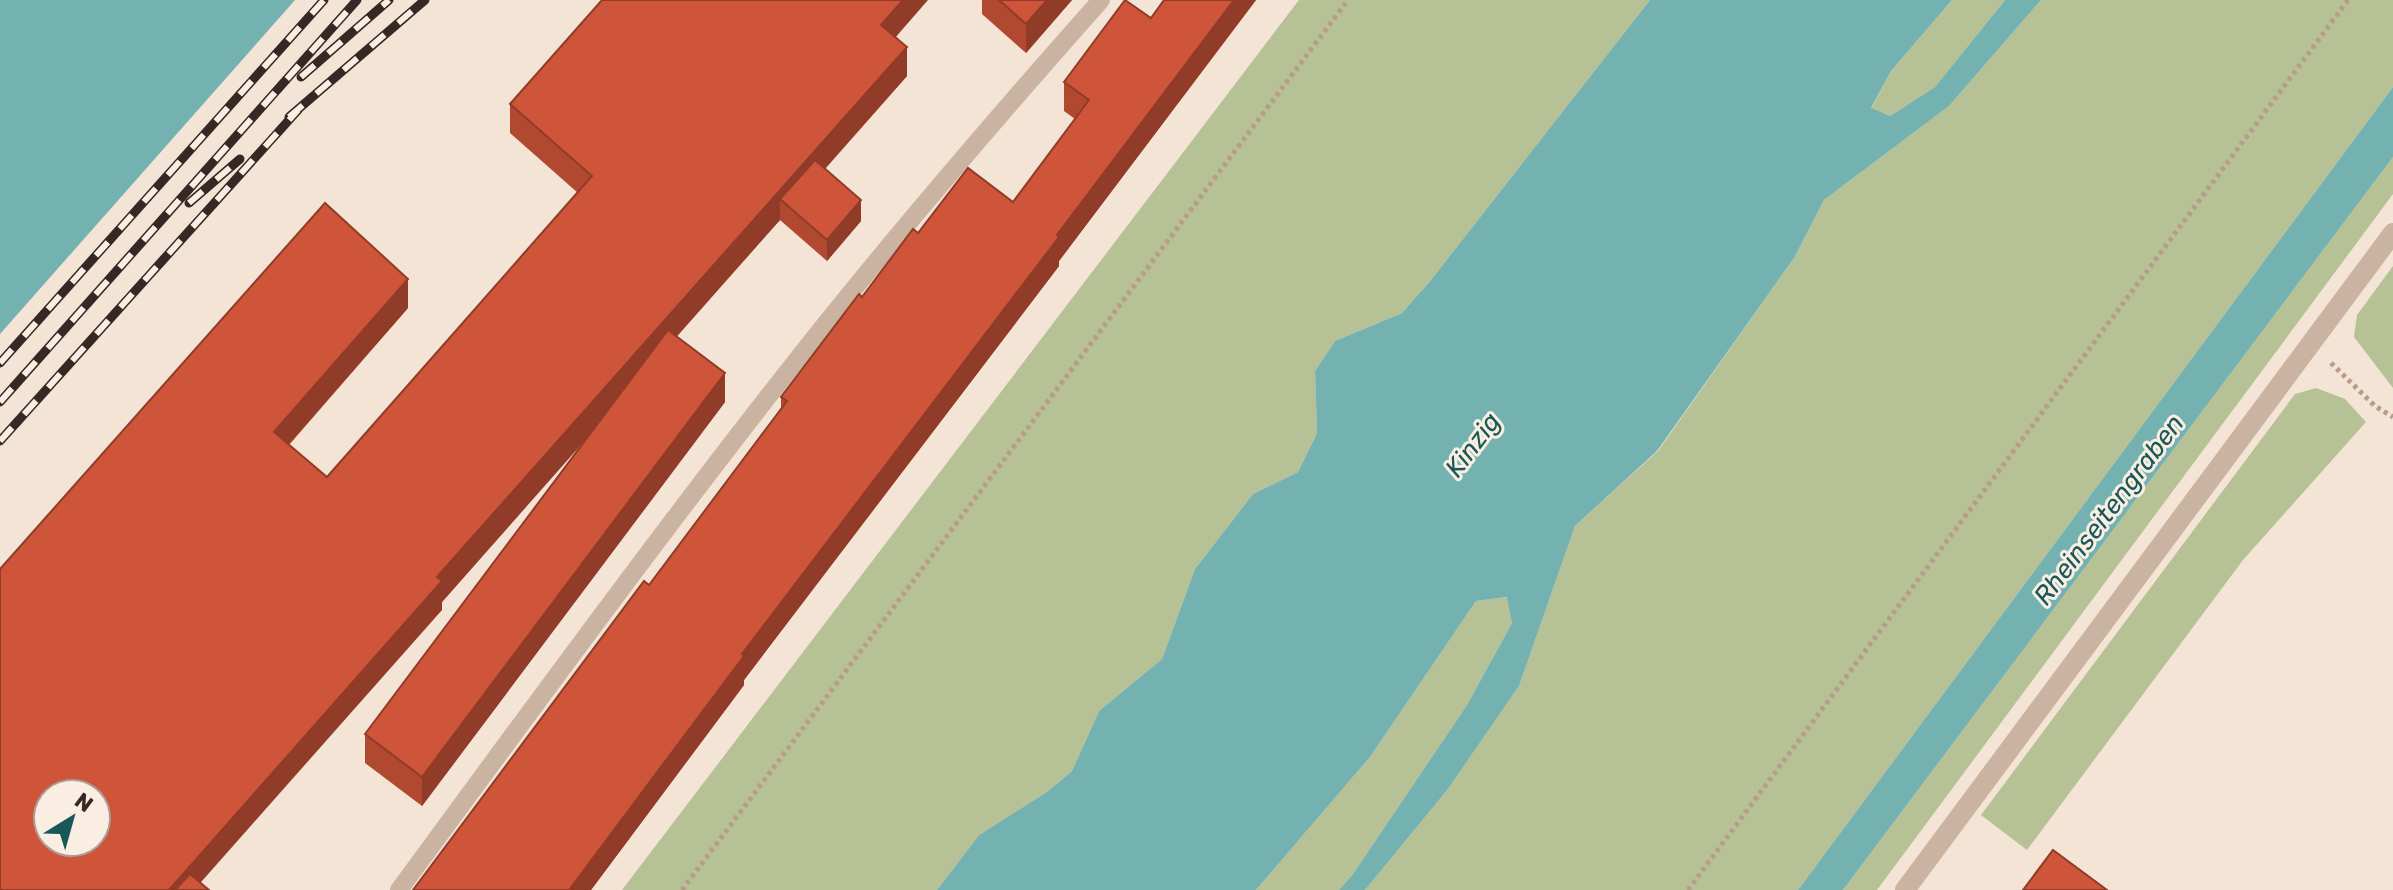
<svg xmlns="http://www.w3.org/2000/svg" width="2393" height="890" font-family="Rubik,sans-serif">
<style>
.green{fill:#b6c296}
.water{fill:#74b1b1}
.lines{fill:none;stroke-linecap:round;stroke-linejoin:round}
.path{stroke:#b79c8c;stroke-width:5;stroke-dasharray:4 4;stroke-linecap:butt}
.service{stroke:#cbb3a2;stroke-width:18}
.tertiary{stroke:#cbb3a2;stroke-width:20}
.rail-casing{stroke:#352925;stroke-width:9}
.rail{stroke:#faeee3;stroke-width:6;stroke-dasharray:18;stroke-linecap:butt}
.wall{fill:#b14931}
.shaded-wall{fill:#903c28}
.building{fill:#ce5539;stroke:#903c28;stroke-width:2;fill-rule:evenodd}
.labels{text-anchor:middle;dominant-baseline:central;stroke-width:6;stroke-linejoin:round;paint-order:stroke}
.water-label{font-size:26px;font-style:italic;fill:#185859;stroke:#faeee3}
</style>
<rect width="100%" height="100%" fill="#f3e4d6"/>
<!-- green -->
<g class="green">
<path d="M1299,0H1650L1431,280L1402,313L1335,341L1315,371L1317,433L1298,472L1253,494L1195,569L1162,659L1099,711L1072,771L1047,792L979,835L937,890H622Z"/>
<path d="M1952,0H2005L1935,87L1890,116L1871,109L1891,71Z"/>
<path d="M2041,0H2393V87L1798,890H1365L1448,789L1519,686L1575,526L1658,451L1794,258L1824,200L1949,106Z"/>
<path d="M2393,157V194L1877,890H1843Z"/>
<path d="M2393,266V388L2354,337L2357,315Z"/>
<path d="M2316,388L2345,399L2366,422L2243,560L2027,850L1981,815L2295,394Z"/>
<path d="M1508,597L1512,623L1467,705L1353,874L1339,890H1256L1370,757L1476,601Z"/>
</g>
<!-- water -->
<g class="water">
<path d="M0,0H295L0,334Z"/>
<path d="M1650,0H1952L1891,71L1871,108L1890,116L1935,87L2005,0H2041L1949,106L1824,200L1794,258L1657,451L1575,526L1519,686L1448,789L1365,890H1339L1353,874L1467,705L1512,623L1507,597L1476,601L1370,757L1256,890H937L979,835L1047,792L1072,771L1099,711L1162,659L1195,569L1253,494L1298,472L1317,433L1315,371L1335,341L1402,313L1431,280Z"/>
<path d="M2393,87V157L1843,890H1798Z"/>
</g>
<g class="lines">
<!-- path -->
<g class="path">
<path d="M2331,363L2375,406L2393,417"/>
<path d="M682,890L1348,0"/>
<path d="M1688,890L2348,0"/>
</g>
<!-- service -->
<path class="service" d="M399,890C532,709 664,528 803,352C899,231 999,115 1101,0"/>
<!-- tertiary -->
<path class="tertiary" d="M1905,890L2393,233"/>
<defs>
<g id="rail">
<path d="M301,77L389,0"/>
<path d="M289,117L425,0"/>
<path d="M189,203L240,159"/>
<path d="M0,363L324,0"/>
<path d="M0,402L357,0"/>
<path d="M0,441L298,110"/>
</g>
</defs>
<!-- rail casing -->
<use href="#rail" class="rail-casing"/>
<!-- rail -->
<use href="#rail" class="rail"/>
</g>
<!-- wall -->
<g class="wall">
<path d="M982,0H1072L1026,53L982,14Z"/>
<path d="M1164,0H1256L1059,261V266L744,680V685L591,890H413L649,585L781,408V397L862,297L918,233L1013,202L1075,119L1064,111V82L1151,18Z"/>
<path d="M896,37L907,76L825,169L861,221L827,261L780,220L676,336L725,402L422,806L365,763V734L591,432L442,602V610L0,890V569L408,308L289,445L327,477L578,193L510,133V104Z"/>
</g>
<!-- shaded-wall -->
<g class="shaded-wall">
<path d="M903,0H928L881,54V25Z"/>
<path d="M1047,0H1072L1026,53V24Z"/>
<path d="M1234,0H1256L1059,261V266L744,680V685L591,890H569L742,654Z"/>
<path d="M907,47V76L790,208L780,199V220L442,602V610L194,890H169L437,577Z"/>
<path d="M861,200V221L827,261V240Z"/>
<path d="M408,279V308L274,461V432Z"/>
<path d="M725,373V402L422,806V777Z"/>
</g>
<!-- building -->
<g class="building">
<path d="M602,0H903L881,25L907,47L437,577L442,581L169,890H0V569L325,203L408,279L274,432L327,477L592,176L510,104ZM48,794H96V842H48Z"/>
<path d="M999,0H1047L1026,24Z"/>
<path d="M1125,0L1151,18L1164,0H1234L1057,235L1059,237L742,654L744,656L569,890H413L644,581L649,585L787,401L781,397L859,294L862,297L913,229L918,233L968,168L1013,202L1089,100L1064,82Z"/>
<path d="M815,160L861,200L827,240L780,199Z"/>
<path d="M668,330L725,373L422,777L365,734Z"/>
<path d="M2053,850L2107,890H2023Z"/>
<path d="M190,874L209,890H175Z"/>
</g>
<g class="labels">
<!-- water labels -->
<g class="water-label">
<text transform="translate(1473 445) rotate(-53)">Kinzig</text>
<text transform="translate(2109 510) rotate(-53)">Rheinseitengraben</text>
</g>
</g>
<!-- north arrow -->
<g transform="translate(72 818) rotate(37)"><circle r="38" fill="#faeee3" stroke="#ab9f97" stroke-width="2"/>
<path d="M0-6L14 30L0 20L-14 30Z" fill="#185859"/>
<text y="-12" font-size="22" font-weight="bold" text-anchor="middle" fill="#352925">N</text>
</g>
</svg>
